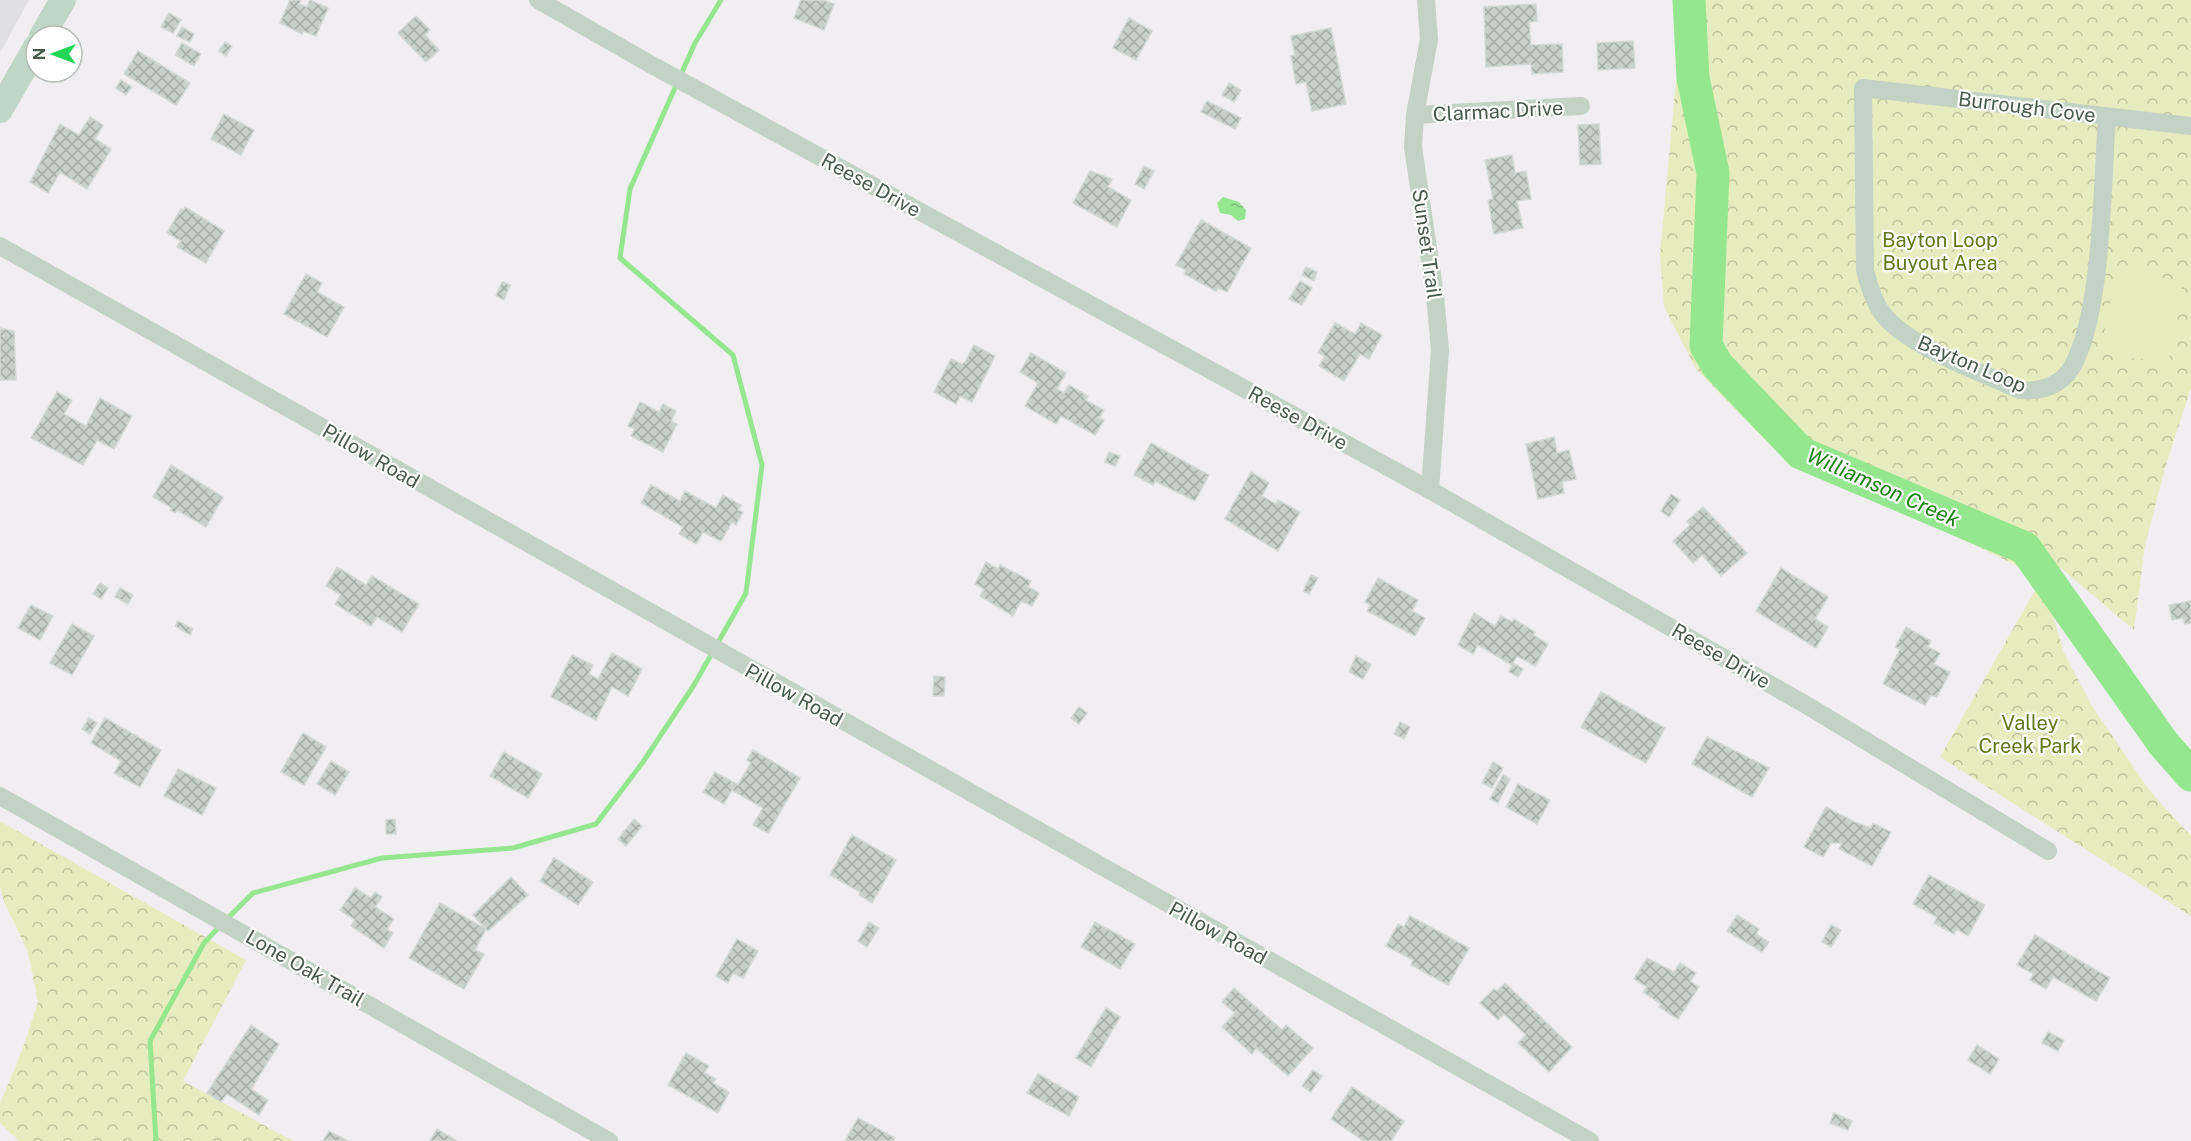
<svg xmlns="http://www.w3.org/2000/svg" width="2191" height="1141" font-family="'Public Sans',sans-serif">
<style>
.education{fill:#e0dfe1}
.forest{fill:url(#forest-crowns)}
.garden{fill:#e7ecbe}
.water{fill:url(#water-ripples)}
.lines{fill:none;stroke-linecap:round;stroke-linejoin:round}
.stream{stroke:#94e78e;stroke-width:5}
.river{stroke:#94e78e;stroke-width:33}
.building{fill:url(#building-cross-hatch);stroke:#d2d9d5;stroke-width:1.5}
.street{stroke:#c2d2c5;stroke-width:18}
.secondary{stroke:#c1d6c6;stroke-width:26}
.labels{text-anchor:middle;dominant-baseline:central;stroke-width:4.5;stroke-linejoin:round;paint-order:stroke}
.street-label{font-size:20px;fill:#475a4b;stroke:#fff}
.park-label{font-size:20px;fill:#63781c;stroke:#fff}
.water-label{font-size:21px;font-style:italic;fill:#1b8313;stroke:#fff}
</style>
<defs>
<pattern id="forest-crowns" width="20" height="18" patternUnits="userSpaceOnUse" patternTransform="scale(1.5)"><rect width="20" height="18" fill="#e7ecbe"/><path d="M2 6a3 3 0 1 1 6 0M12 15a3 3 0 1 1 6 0" fill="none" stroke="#bdc29c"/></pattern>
<pattern id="water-ripples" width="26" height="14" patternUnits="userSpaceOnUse" patternTransform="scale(1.5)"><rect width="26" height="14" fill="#94e78e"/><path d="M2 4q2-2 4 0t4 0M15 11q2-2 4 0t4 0" fill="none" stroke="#7bbe76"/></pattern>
<pattern id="building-cross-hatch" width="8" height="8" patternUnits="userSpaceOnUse" patternTransform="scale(1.5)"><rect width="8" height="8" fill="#c8d0cb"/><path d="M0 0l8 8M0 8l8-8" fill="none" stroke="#a4aca7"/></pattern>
</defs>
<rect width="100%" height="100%" fill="#f0eef0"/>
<!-- education -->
<path class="education" d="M0,0H29L0,53Z"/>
<!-- forest -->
<g class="forest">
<path d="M1681,0H2191V388L2165,468L2145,545L2134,630L2061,568L2038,588L2051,608L2064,653L2092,706L2149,790L2191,836V916L1940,757L2037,587L2016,565L1813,468L1769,444L1696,369L1664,307L1660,254L1679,48Z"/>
<path d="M0,821L246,960L183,1081L293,1141H19L0,1123V1104L23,1048L38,1002L28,952L4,902L0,887Z"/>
</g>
<!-- garden -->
<path class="garden" d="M2117,268L2183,282L2168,364L2101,352Z"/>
<!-- water -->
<path class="water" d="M1223,197L1239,202L1246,210L1245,219L1238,221L1231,215L1220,213L1217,203Z"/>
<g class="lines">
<!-- stream -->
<g class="stream">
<path d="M227,919L253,893L382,858L513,848L596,824L643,762L694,685L746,593L762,465L733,355L620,258L630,189L695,43L721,0"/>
<path d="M156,1141L150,1041L204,943L220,926"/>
</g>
<!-- river -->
<path class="river" d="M1689,0L1693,78L1713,173L1706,346L1718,366L1801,453L2025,548L2163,743L2191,775"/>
</g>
<!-- building -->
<g class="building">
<path d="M290,0H301L299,4L307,7L310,0L328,8L316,36L303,31L302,34L280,23Z"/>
<path d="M801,0H823L834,4L824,30L794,18Z"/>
<path d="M1536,4L1537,21L1529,22L1531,45L1562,44L1563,72L1532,74L1531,64L1486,67L1484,7Z"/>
<path d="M169,13L181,20L173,33L161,27Z"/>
<path d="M416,16L430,30L425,35L439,50L426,62L398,33Z"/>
<path d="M1129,18L1152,31L1136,60L1113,48Z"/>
<path d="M182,27L194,34L190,42L177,36Z"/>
<path d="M1331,28L1346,104L1312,111L1306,82L1296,84L1291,56L1295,55L1291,36Z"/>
<path d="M1633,41L1635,68L1598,70L1597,43Z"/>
<path d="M225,42L232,46L226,56L219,51Z"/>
<path d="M182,43L201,54L194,66L175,55Z"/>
<path d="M138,51L190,83L176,105L124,74Z"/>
<path d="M121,80L132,87L126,95L116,88Z"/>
<path d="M1229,83L1241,90L1234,102L1222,95Z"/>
<path d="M1207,101L1241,118L1235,129L1201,112Z"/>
<path d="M224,114L254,130L241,155L211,139Z"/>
<path d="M90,117L103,125L95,139L111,149L87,189L60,172L48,193L30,182L60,124L79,135Z"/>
<path d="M1599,124L1601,164L1580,165L1578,125Z"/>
<path d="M1512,155L1515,173L1526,171L1531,199L1517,201L1523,228L1494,234L1488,200L1493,199L1485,160Z"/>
<path d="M1144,166L1154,171L1144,189L1135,184Z"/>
<path d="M1090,171L1112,179L1108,187L1131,200L1117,227L1073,203Z"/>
<path d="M185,207L224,231L206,263L177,247L181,241L167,233L181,209L184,210Z"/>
<path d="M1201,220L1251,248L1227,292L1218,288L1216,291L1184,274L1186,270L1176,265Z"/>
<path d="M1306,267L1317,272L1314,281L1302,275Z"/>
<path d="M306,274L322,283L317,292L344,307L327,337L284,314Z"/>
<path d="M1300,281L1312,288L1302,305L1289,299Z"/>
<path d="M502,282L510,285L504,300L496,296Z"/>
<path d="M1335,323L1355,334L1361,323L1382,335L1369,359L1360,354L1344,381L1319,366L1325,356L1318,353Z"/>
<path d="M0,328L14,331L16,380H0Z"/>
<path d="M974,345L995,356L972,402L960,396L956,404L934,392L951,359L962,364L965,362Z"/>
<path d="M1031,353L1066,373L1057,389L1064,393L1069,385L1088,396L1085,400L1104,410L1099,418L1104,420L1095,435L1061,416L1056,424L1025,406L1038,383L1020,372Z"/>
<path d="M57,392L72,400L64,414L86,426L100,398L132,416L114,449L97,440L83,465L31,438Z"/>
<path d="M640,402L659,412L663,404L676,411L671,421L677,424L663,452L631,436L635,429L628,426Z"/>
<path d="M1554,437L1557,453L1569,450L1576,479L1562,482L1564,493L1538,499L1526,444Z"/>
<path d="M1151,443L1209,475L1195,501L1155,481L1153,485L1134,475Z"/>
<path d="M1109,452L1120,456L1115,466L1105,462Z"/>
<path d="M171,465L223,497L206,527L177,510L175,513L170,510L172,508L153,497Z"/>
<path d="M1251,472L1269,483L1262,496L1276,504L1278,500L1300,512L1278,551L1225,519Z"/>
<path d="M651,485L680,501L685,491L716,508L723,495L741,505L738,510L743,512L736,525L732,522L721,541L703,532L696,544L679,534L683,527L641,503Z"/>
<path d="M1671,494L1680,500L1669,517L1661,511Z"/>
<path d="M1703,507L1747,553L1721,576L1702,555L1693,563L1673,541L1690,525L1687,521Z"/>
<path d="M986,562L998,569L1000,565L1031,581L1028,587L1039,593L1032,606L1021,601L1013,616L980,596L984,589L975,584Z"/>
<path d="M337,567L366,585L372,576L419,604L402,632L377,617L371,626L335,604L341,595L326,586Z"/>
<path d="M1781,568L1828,597L1815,619L1828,627L1816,648L1756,611Z"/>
<path d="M1311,575L1318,578L1309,594L1303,591Z"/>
<path d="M1378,578L1418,600L1412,611L1425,618L1415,636L1367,611L1370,605L1365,602Z"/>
<path d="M100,583L108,588L101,599L93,594Z"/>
<path d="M120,588L133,595L128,604L115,597Z"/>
<path d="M2191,601V623L2185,624L2183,618L2172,620L2169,605Z"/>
<path d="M31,605L53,616L40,640L18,628Z"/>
<path d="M1474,613L1495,626L1501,616L1512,622L1514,619L1535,632L1533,635L1548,644L1535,666L1517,656L1513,663L1523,669L1518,677L1509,672L1512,665L1478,645L1473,654L1458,645Z"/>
<path d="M178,621L193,629L190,635L175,626Z"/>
<path d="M72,624L94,636L72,675L50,663Z"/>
<path d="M1906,627L1931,641L1928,647L1940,653L1934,664L1950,672L1937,697L1931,695L1925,705L1883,684L1900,649L1895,647Z"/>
<path d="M612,653L642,669L628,696L612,687L596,720L551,697L572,655L593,665L589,674L598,679Z"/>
<path d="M1356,656L1371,664L1363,679L1349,672Z"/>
<path d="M934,676L945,677L944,696H933Z"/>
<path d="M1601,692L1665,728L1646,763L1581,727Z"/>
<path d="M1079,707L1087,713L1079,724L1071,718Z"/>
<path d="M89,718L97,723L90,734L82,729Z"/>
<path d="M105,718L161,750L140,787L114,773L121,761L91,743Z"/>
<path d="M1400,722L1410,727L1404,739L1394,734Z"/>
<path d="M303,733L326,747L304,785L281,772Z"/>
<path d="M1707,737L1769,768L1752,797L1692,764Z"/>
<path d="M753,750L800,778L768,833L753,825L763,808L732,790L724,804L703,792L715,772L738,785L751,763L747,760Z"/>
<path d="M504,752L542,774L528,798L490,776Z"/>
<path d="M331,761L349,772L335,795L317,784Z"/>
<path d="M1493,762L1503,768L1492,788L1482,783Z"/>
<path d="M178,769L216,788L202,815L164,796Z"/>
<path d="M1503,775L1510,779L1498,803L1490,799Z"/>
<path d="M1518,784L1550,800L1537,824L1506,807Z"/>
<path d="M1826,807L1855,822L1871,828L1873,823L1891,832L1872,866L1839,849L1842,844L1839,843H1831L1823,857L1804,847Z"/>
<path d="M395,819L396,834H386V820Z"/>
<path d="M634,819L642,826L626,846L618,839Z"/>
<path d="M852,835L896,860L872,903L859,895L860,892L830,875Z"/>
<path d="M554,858L593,882L578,905L540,881Z"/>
<path d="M1929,875L1985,905L1968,936L1957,929L1954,934L1934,923L1937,917L1913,904Z"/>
<path d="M511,877L528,895L488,931L473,915Z"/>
<path d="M355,888L371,898L375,892L382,897L375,907L394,919L387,929L393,933L384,948L351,926L355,920L340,910Z"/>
<path d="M440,903L486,929L475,950L484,954L464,989L409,958Z"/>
<path d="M1737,915L1759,929L1756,934L1769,942L1762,952L1727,931Z"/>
<path d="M1410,916L1469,948L1448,985L1411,965L1413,960L1386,946L1398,924L1404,927Z"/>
<path d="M869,922L879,928L867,947L858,941Z"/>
<path d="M1095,922L1135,944L1120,969L1081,947Z"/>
<path d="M1831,925L1841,930L1831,947L1822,942Z"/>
<path d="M2035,935L2110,978L2096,1001L2053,977L2046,989L2030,980L2034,974L2017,965Z"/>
<path d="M737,939L758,951L743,978L733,973L728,983L716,976Z"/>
<path d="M1647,958L1674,972L1680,963L1696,973L1690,981L1699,987L1678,1019L1659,1007L1661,1004L1643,992L1647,987L1634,979Z"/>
<path d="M1505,983L1572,1047L1549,1072L1518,1043L1526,1035L1504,1014L1498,1020L1480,1003L1494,989L1497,991Z"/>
<path d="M1234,988L1282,1030L1286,1025L1313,1048L1288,1076L1256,1048L1252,1054L1222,1027L1235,1013L1222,1002Z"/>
<path d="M1106,1008L1120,1017L1091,1067L1076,1058Z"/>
<path d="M251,1025L279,1044L251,1089L268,1100L259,1115L227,1094L221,1102L207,1093Z"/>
<path d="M2048,1032L2064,1040L2058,1051L2042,1043Z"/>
<path d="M1977,1045L1999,1059L1990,1074L1968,1060Z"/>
<path d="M686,1053L709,1066L704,1073L716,1079L713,1083L729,1092L718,1113L668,1085Z"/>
<path d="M1313,1070L1322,1076L1311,1092L1302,1086Z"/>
<path d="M1038,1074L1079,1097L1069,1116L1027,1093Z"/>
<path d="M1352,1087L1404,1121L1391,1141H1364L1331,1119Z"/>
<path d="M1834,1113L1852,1121L1848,1130L1830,1123Z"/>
<path d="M858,1118L895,1138L893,1141H845Z"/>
<path d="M437,1129L457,1141H430Z"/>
<path d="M329,1131L348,1141H323Z"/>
</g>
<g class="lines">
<!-- street -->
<g class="street">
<path d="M538,0L650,64L1430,490L1808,706L2048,851"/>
<path d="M1426,0L1429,39L1415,115L1413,147L1435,295L1440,350L1430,490"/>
<path d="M1415,115L1581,106"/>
<path d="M2107,117C2102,182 2103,313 2072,367C2061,386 2040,392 2020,390C1981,372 1908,347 1882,313C1873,300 1869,285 1865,270L1863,88L2191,126"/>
<path d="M0,246L1590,1141"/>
<path d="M0,796L609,1141"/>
</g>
<!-- secondary -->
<g class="secondary">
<path d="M42,36L63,0"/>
<path d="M0,110L36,47"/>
</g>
</g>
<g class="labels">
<!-- street labels -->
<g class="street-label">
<text transform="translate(2027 107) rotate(7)">Burrough Cove</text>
<text transform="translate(1498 111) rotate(-3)">Clarmac Drive</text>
<text transform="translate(871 185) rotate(29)">Reese Drive</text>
<text transform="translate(1427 244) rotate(82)">Sunset Trail</text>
<text transform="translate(1972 364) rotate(23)">Bayton Loop</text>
<text transform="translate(1298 418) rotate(29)">Reese Drive</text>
<text transform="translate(371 456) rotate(30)">Pillow Road</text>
<text transform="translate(1721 656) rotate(30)">Reese Drive</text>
<text transform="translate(794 695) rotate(29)">Pillow Road</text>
<text transform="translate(1218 933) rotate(29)">Pillow Road</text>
<text transform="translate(305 968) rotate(30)">Lone Oak Trail</text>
</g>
<!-- park labels -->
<g class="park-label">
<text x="1940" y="240">Bayton Loop<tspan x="1940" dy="23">Buyout Area</tspan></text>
<text x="2030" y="723">Valley<tspan x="2030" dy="23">Creek Park</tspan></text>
</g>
<!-- water labels -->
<g class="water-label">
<text transform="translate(1883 487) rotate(24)">Williamson Creek</text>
</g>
</g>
<!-- north arrow -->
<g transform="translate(54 54) rotate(270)"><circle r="28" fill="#ffffff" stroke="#b5bdb7" stroke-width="1.5"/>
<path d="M0-4.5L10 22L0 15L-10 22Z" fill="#23d656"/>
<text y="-9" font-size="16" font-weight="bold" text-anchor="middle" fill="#475a4b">N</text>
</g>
</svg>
